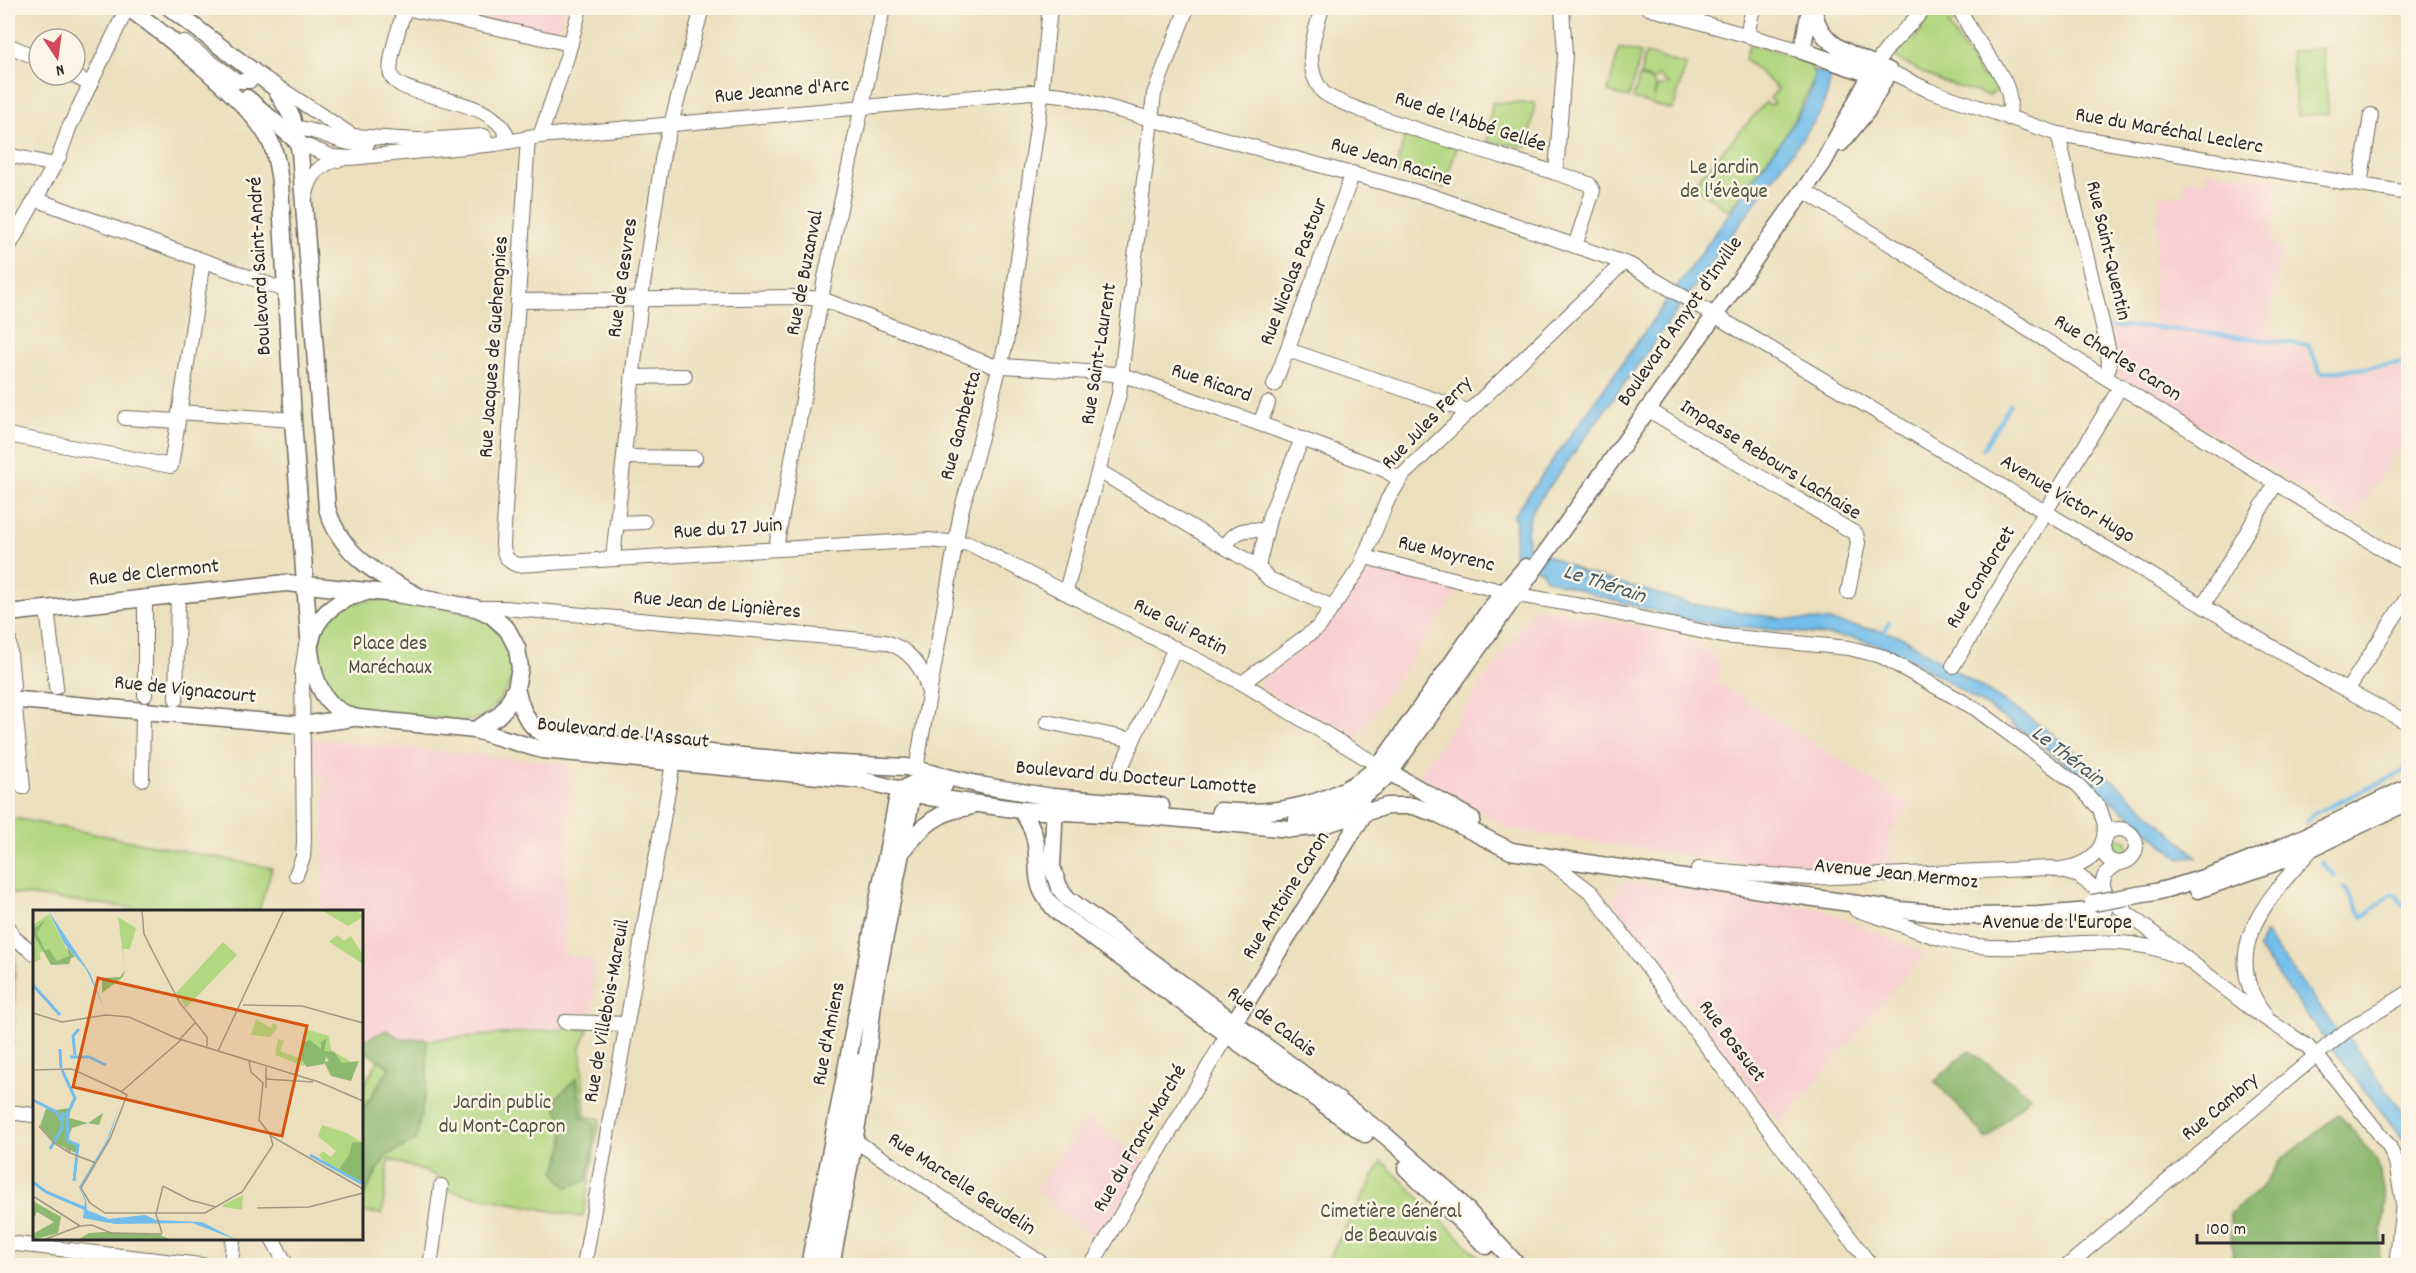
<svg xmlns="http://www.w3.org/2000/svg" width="2416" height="1273" font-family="Dekko,sans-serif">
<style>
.built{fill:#f7cfd0}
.green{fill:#b2d781;stroke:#6e8156;stroke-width:1.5}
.forest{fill:#8db86f;stroke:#5c724d;stroke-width:1.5}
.water{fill:#72bdeb;stroke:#4e748b;stroke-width:1.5}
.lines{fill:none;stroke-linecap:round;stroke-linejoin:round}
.stream{stroke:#72bdeb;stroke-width:4}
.minor-casing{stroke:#6e6a5e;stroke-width:16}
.major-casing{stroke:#6e6a5e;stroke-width:19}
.minor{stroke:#fff;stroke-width:14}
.major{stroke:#fff;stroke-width:16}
.major-bridge-casing{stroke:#6e6a5e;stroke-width:19;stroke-linecap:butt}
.major-bridge{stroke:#fff;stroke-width:16}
.labels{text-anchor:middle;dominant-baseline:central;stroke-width:5;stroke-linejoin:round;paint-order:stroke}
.street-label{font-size:21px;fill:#2b2b2b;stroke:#fcf5e5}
.park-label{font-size:21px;fill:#4d5640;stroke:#fcf5e5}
.water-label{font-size:22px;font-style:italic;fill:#405765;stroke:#fcf5e5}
.inset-river{fill:none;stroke:#72bdeb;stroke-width:3}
.inset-road{fill:none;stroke:#9e9783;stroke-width:1.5}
.view{fill:#d5540f;fill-opacity:0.15;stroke:#d5540f;stroke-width:3}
.inset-edge{fill:none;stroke:#2b2b2b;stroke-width:3}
</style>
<rect width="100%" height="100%" fill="#fcf5e5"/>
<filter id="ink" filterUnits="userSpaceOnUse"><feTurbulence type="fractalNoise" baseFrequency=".0167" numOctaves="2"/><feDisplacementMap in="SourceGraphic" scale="12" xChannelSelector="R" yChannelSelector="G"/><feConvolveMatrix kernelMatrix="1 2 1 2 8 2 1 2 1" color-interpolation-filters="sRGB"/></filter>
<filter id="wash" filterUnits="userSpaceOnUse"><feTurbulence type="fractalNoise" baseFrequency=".008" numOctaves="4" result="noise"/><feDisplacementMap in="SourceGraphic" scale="24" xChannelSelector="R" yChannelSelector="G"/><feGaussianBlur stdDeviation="1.35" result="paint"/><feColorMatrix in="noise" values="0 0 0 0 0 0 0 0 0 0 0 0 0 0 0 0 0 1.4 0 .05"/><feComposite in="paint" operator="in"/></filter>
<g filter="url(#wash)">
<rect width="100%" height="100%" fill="#ebdfbd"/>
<!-- built -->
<g class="built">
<path d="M426,8H564L558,31L554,32Z"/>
<path d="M2206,170L2279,181L2271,241L2273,245L2282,247L2267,332L2283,336L2281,347L2307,349L2315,376L2408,367V432L2354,520L2117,375L2107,326L2151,325L2159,195H2184L2185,179L2205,182Z"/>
<path d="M1373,567L1462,587L1352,745L1258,685L1322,632Z"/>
<path d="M1542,608L1643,627L1683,638L1713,655L1721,669L1717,682L1911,805L1889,834L1891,864L1785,866L1707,859L1510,829L1419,775L1532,611Z"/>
<path d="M306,738L569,764L564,954L594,960L593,1015H562V1029L535,1043L401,1039L387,1030L367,1039H362V912L322,911L324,776L309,775Z"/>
<path d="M1623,881L1821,909L1925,953L1780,1125L1673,981L1682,974L1676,967L1667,973L1612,900Z"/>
<path d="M1087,1118L1146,1162L1097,1240L1060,1213L1036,1189Z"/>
</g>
<!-- green -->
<g class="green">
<path d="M1933,8H1952L1959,22L1948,24L1982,78L1993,76L1998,90L1989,96L1940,81L1897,59L1898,45L1916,39Z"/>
<path d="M1749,44L1810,62L1815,78L1788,131L1728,211L1693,185L1766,102L1770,105L1774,103L1770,98L1778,89L1745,59Z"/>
<path d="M1619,48L1641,53L1629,98L1608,92Z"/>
<path d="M2322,48L2329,113L2297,116L2291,51Z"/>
<path d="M1645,54L1686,65L1673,110L1633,99L1639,77L1652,81L1656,87L1653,100L1657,87L1668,84L1659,76L1653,80L1640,76Z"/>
<path d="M1492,103H1535L1528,147L1487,142Z"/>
<path d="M1406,131L1457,147L1444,188L1395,173Z"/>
<path d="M383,600C426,607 502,604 511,658C513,669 512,680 507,689C496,707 487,718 465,721L360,711C347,707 338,702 329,691C317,675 314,629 330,616C345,603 364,600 383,600Z"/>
<path d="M18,819L272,868L259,911H158L8,893V820Z"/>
<circle cx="2119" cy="847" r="9"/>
<path d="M562,1029H588L581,1047L585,1116L600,1119L583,1217L449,1191L435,1175L389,1159L382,1214L362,1212V1088L381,1056L428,1040Z"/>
<path d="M1382,1161L1487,1265H1325Z"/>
</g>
<!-- forest -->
<g class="forest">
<path d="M8,942L15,958L13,1043L8,1052Z"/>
<path d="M387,1030L401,1039H427V1083L416,1140L386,1156L362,1199V1111L390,1067L362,1050V1038L367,1039Z"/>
<path d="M1969,1050L2030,1096L1987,1139L1935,1081Z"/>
<path d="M577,1078L582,1117L595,1124L592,1157L586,1181L567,1187L555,1173C567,1140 568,1132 553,1101Z"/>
<path d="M2339,1114L2377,1160L2386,1201L2378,1265H2231L2233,1264L2230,1214L2262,1187L2282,1159Z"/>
</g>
<!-- water -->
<g class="water">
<path d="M1814,71L1830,75L1828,92L1819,115L1531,512L1527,532L1528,546L1582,572L1692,604L1784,619L1829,621L1889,633L1904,638L2036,722L2115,782L2197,857L2180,859C2112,800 2044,742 1967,694C1930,670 1897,648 1853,638L1696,622L1595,595L1544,578L1543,572L1516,558L1514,551L1516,520L1513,516L1788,131C1798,114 1816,91 1814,71Z"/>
<path d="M2265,933L2340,1034L2349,1039L2408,1119V1145L2326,1041L2258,948Z"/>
</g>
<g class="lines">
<!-- stream -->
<g class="stream">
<path d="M2112,327H2154L2308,345L2321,373L2408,363"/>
<path d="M1983,449L2010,404"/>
<path d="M1884,635L1889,622"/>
<path d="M2307,822L2313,814L2402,772L2405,770L2408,754"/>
<path d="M2321,862L2335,876"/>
<path d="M2344,887L2363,917L2391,894L2396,895L2408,911"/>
</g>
</g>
</g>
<g filter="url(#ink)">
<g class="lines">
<defs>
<g id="minor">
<path d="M405,8C401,22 387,62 391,75C399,101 503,95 508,142"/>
<path d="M405,8L571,44"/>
<path d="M1322,8C1314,36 1302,65 1322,91C1334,108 1523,162 1556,173"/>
<path d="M1562,8L1565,55L1556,173L1589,184L1593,191L1575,246"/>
<path d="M1649,8L1802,51H1810"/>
<path d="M1959,8C1965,19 1970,31 1978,41C1993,65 2017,87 2008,118"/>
<path d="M1747,35L1753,8"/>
<path d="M183,42L237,81H250L258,74L353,136L416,140"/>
<path d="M8,45L39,59"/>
<path d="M1876,65C1888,42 1909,29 1924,8"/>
<path d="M1889,71L1928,90L2058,134L2408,193"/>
<path d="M72,75L90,84"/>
<path d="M296,128C322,129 341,147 367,144"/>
<path d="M2058,134L2108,348L2109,368L2105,376"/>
<path d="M540,136L567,57L580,8"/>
<path d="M528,137L503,543C503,554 506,561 517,565L928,540L970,544L1242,683L1379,766"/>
<path d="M407,141L484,136"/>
<path d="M299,143L333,157L350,158L496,144L540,136L1032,92L1063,95L1432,196L1630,265L2326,679L2408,723"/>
<path d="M8,155L55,165"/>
<path d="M2360,185L2371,115"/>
<path d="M1803,190L2408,565"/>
<path d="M306,195C310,174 320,163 342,159"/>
<path d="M35,199L284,290"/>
<path d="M8,248L59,157L69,128L127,8"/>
<path d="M519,301L798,297L822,299L991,365L1114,374L1132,378L1302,439L1385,470L1399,479"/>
<path d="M1288,350L1468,411"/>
<path d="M633,377L685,376"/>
<path d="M1274,385L1353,173"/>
<path d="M1647,409L1856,534L1858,543L1848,592"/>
<path d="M179,412L293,420"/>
<path d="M125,418L178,421"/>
<path d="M1260,423L1268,403"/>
<path d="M8,435L171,466L203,261"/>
<path d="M624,457L695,458"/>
<path d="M1099,471L1258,567L1269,579L1333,607"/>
<path d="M617,523L644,522"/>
<path d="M1225,547C1235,529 1246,528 1265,531"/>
<path d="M776,548L825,278L883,8"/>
<path d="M1365,557L1517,595L1593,608L1723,636L1849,648L1881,656L1976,709L2079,786L2100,809L2105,825L2104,837"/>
<path d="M613,558L641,298L663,154L702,8"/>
<path d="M1258,567L1270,515L1302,439"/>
<path d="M1066,591L1119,394L1154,94L1187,8"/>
<path d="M2203,606L2276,483"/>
<path d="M47,608L56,687"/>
<path d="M476,608H505L885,642C908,648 924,668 928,690"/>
<path d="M8,632L13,686"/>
<path d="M1953,666L2121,386"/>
<path d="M1242,683L1319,627L1360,567L1388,499L1403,475L1623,263"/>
<path d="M2348,689L2408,596"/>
<path d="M145,695V597"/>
<path d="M14,699L23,787"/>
<path d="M176,699L178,593"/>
<path d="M1047,722L1133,740L1175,648"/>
<path d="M916,769L961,512L1006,343L1039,113L1050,8"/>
<path d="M1119,773L1133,740"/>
<path d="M142,779L143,710"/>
<circle cx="2119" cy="846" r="17"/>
<path d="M1545,857L1592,893L1871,1266"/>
<path d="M1698,869L1809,878L2051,868L2079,876L2253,1010L2307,1046L2322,1062L2389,1146L2396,1162L2403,1203L2396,1266"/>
<path d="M2061,869C2079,867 2095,859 2103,842"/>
<path d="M296,875L303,857L304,841L302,672L306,645"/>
<path d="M2107,896C2097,879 2107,869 2122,862"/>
<path d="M1856,910C1896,920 1936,942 1978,946C2044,953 2115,928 2177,956"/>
<path d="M8,926L14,938L34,953"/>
<path d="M2265,1014C2216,951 2269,897 2311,850"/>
<path d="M565,1022L626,1024"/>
<path d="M8,1112L34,1115"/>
<path d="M854,1140L1046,1266"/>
<path d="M272,1238L287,1266"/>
<path d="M8,1243L209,1266"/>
<path d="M231,1266L233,1238"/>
<path d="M430,1266L441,1186"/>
<path d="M584,1266L673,763"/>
<path d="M821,1266L860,1061"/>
<path d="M1091,1266L1227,1035"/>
<path d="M2067,1266L2326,1047L2346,1031L2408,993"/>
</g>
<g id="major">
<path d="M129,8C166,35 251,102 270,141C276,153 278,168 280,182L293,420L310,651C314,682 324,710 358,718L475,730L542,750L862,780L929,797L1021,810L1149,816L1291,829L1316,827L1387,806H1413L1440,815L1511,851L1786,894L1900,910L1968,916L2038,915L2104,910"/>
<path d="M170,8L275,88L292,117L300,152L327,508C341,557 381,576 422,598"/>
<path d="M1814,8C1816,47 1858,56 1889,71L1867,111L1841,143"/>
<path d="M1810,9L1802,51L1879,77"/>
<path d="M247,98L299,143"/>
<path d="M8,613L286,583L397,594L476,608L491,615L507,629L517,648L520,668L516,688L506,707L498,716L475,730"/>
<path d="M311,641C315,616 339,598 364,593"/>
<path d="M516,688C522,713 529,731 555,739L821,763L906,767L985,786L1052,797L1161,806"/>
<path d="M8,699L302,725L354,718"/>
<path d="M1382,768L1472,819"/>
<path d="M1373,775L1490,609L1526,567"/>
<path d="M1055,804L1052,867L1059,887L1067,898L1386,1136L1454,1196L1518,1266"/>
<path d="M1021,810C1026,818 1032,826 1034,835C1043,868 1027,883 1059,913L1365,1134"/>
<path d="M1220,811C1275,816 1336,805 1379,766"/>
<path d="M1297,819C1330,813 1368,798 1390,772L1823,163L1876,65"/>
<path d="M905,848C922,826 940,810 969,807"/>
<path d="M2198,890L2297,855L2408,802"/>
<path d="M2155,892C2244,870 2327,826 2408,787"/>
<path d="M1228,1032L1367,809"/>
<path d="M1406,1168L1486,1246"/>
<path d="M809,1266L897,800C908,778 923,781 944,786"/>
<path d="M831,1266L863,1092L874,994L914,785"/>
</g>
</defs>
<!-- minor casing -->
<use href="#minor" class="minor-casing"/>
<!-- major casing -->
<use href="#major" class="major-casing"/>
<!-- minor -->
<use href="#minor" class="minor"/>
<!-- major -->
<use href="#major" class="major"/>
<defs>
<path id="major-bridge" d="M2093,903L2155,892"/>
</defs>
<!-- major-bridge casing -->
<use href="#major-bridge" class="major-bridge-casing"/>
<!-- major-bridge -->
<use href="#major-bridge" class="major-bridge"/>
</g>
</g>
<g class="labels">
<!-- street labels -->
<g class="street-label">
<text transform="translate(782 92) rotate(-5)">Rue Jeanne d'Arc</text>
<text transform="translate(1470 123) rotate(18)">Rue de l'Abbé Gellée</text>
<text transform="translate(2169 132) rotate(10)">Rue du Maréchal Leclerc</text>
<text transform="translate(1391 163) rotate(17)">Rue Jean Racine</text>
<text transform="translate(2107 251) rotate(77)">Rue Saint-Quentin</text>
<text transform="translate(261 266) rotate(-93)">Boulevard Saint-André</text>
<text transform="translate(1295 272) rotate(-69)">Rue Nicolas Pastour</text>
<text transform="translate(806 273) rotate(-79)">Rue de Buzanval</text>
<text transform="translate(624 278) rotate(-82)">Rue de Gesvres</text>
<text transform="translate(1681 322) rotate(-55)">Boulevard Amyot d'Inville</text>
<text transform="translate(495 347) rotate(-86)">Rue Jacques de Guehengnies</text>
<text transform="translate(1100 354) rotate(-81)">Rue Saint-Laurent</text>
<text transform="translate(2117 359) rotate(32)">Rue Charles Caron</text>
<text transform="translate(1211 384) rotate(19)">Rue Ricard</text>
<text transform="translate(1428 424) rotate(-46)">Rue Jules Ferry</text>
<text transform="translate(962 426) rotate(-75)">Rue Gambetta</text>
<text transform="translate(1770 461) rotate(32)">Impasse Rebours Lachaise</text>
<text transform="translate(2067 500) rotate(31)">Avenue Victor Hugo</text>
<text transform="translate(728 530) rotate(-4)">Rue du 27 Juin</text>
<text transform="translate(1446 555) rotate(14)">Rue Moyrenc</text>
<text transform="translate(154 574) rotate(-6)">Rue de Clermont</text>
<text transform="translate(1982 578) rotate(-59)">Rue Condorcet</text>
<text transform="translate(717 606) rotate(5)">Rue Jean de Lignières</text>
<text transform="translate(1180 628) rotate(27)">Rue Gui Patin</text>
<text transform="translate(185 691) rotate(6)">Rue de Vignacourt</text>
<text transform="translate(623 734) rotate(6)">Boulevard de l'Assaut</text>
<text transform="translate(1136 779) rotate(5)">Boulevard du Docteur Lamotte</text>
<text transform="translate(1896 875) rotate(6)">Avenue Jean Mermoz</text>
<text transform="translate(1287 896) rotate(-58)">Rue Antoine Caron</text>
<text x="2057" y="924">Avenue de l'Europe</text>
<text transform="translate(608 1011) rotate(-80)">Rue de Villebois-Mareuil</text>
<text transform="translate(1271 1023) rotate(36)">Rue de Calais</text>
<text transform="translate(830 1034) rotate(-79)">Rue d'Amiens</text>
<text transform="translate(1731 1042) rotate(53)">Rue Bossuet</text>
<text transform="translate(2221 1108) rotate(-40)">Rue Cambry</text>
<text transform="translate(1141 1139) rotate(-60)">Rue du Franc-Marché</text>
<text transform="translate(961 1185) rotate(33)">Rue Marcelle Geudelin</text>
</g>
<!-- park labels -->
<g class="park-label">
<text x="1724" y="169">Le jardin<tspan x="1724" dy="24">de l'évèque</tspan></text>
<text x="390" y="645">Place des<tspan x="390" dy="24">Maréchaux</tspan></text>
<text x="502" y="1104">Jardin public<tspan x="502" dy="24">du Mont-Capron</tspan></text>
<text x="1391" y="1213">Cimetière Général<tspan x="1391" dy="24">de Beauvais</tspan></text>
</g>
<!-- water labels -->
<g class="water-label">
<text transform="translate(1604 585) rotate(18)">Le Thérain</text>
<text transform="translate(2067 757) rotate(37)">Le Thérain</text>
</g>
</g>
<!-- overview -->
<g transform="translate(33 910)">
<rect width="330" height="330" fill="#ebdfbd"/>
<path d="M324,0L330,7L315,16L290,1ZM16,4L37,46L24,51L16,39L12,40L0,15ZM85,7L103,18L97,39H90L92,60ZM2,23L11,41L6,43L8,49L0,53ZM304,25L311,31L318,26L330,45V54L296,32ZM190,32L204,45L153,98L143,83ZM223,109L238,118L240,113L244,115L243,120L237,127L218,125ZM273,119L296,126L298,140L318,152L306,156L297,144L271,156L242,145L245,129L251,131L247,141L268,149ZM289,215L314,223L330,233V273L291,252L286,245L290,241L298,247L303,241L285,226ZM210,285L209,300L190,297V295Z" fill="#b2d781"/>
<path d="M12,10L4,23L12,40L16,39L24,51L36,46L34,37L42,47L38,48L36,54L18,55L0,24V15L2,18ZM92,60L90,67L69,83V68L87,67ZM294,128L291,141L301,142L309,153L326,151L318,171L298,166L291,152L296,151L293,147L291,154L274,157L268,149L271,132L277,130L288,139V132ZM14,196L23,200L38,198L36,208L55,213L70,203L66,215L55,213L39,218L34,230L46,235L43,243L22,233L7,216ZM319,232L330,233V273L306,259L316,245ZM0,291L28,307L25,323L0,330V324L21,312L4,302L0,310ZM72,322L127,325L139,330H44L56,323Z" fill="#8db86f"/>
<path d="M15,0L57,63L72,100L53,59L31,33ZM87,194L75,231L47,278L53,290L54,300L76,309L112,305L123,310L169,312L204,330L159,313L82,314L50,308L52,291L46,277L74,230Z" fill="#72bdeb"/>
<path class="inset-river" d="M0,75L27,105M27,139L28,158M42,145L40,126L46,119M37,147H56L73,155M0,190L23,202L29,211M34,205L35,231L45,235L41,271M17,239L29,218L30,204L34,205L42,188L29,160M277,245L330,274M0,272L13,282L53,299"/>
<path class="inset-road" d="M109,0L111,24L120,42L147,93L174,127V136M210,95L269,96L330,113M0,103L29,112L73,105L96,107L143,128L286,172L330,191M147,129L163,112M185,141L251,0M216,151L218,162L230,173L226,210L238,226L330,279M0,160L39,159L87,181M232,169L280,172M233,178V157M87,181L94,185L77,229L48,278L57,293L72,303H172L209,282L240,235L237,225M88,182L148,130M6,216L21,233L37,243M32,241L36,238L37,243L63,253M0,286L47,316M224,298L276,297L330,283M47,316L59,315L78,323L129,324M129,323L123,304L130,276L157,290L183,297M10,330L47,316"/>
<path class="view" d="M65,68L274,116L249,226L40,177Z"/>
<rect width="330" height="330" class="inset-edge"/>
</g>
<!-- margin -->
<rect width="2416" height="1273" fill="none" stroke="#fcf5e5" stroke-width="30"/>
<!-- north arrow -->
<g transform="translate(57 57) rotate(167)"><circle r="28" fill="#fcf5e5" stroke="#a8a49b" stroke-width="1.5"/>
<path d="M0-4.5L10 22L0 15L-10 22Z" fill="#d1495b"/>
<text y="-9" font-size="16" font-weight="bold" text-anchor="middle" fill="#2b2b2b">N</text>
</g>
<!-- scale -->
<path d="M2197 1234v9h186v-9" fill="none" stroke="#2b2b2b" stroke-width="3"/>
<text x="2206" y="1234" font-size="18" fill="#2b2b2b" stroke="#fcf5e5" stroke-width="4.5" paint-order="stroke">100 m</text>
</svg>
